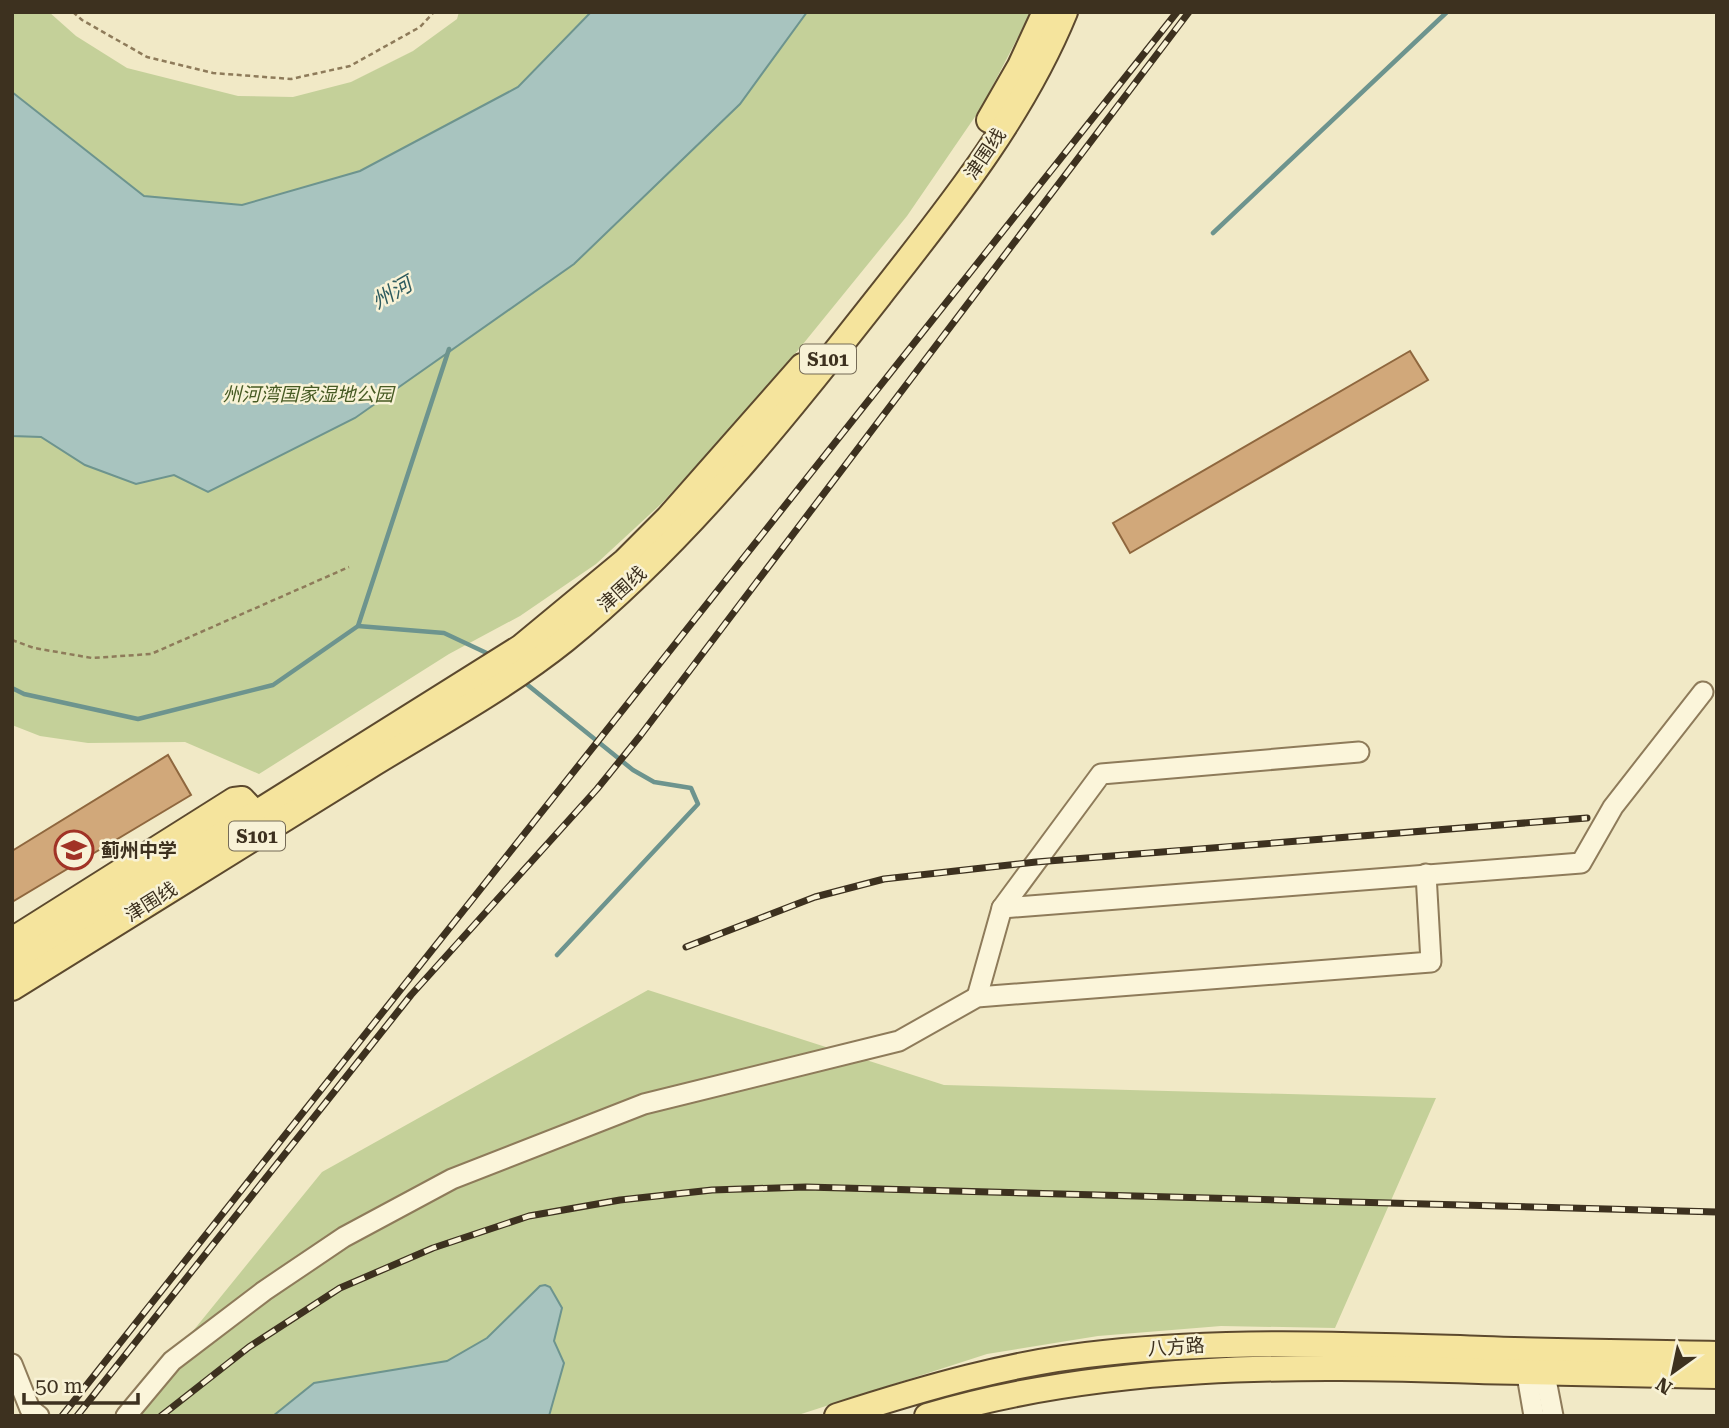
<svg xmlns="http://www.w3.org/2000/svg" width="1729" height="1428" font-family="'Roboto Serif','Noto Sans SC',serif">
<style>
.green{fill:#c4d099}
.water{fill:#a8c4bf;stroke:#6d948e;stroke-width:2}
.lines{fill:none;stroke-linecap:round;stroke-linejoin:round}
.stream{stroke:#6d948e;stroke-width:4.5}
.building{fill:#d1a87a;stroke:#8f673e;stroke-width:2}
.minor-casing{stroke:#8e7b5a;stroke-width:23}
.major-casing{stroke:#5c492e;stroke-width:28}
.path{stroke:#8e7b5a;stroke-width:2.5;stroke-dasharray:5 3.5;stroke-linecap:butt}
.minor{stroke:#fbf5da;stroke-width:19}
.major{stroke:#f5e49d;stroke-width:24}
.rail-casing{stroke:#3d311f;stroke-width:7}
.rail{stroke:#f8f2d6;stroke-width:4.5;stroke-dasharray:13;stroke-linecap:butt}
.labels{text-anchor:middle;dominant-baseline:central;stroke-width:5;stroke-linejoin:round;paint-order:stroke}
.shield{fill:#f8f2d6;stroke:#756b56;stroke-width:2}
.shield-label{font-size:18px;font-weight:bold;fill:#3d311f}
.street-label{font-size:19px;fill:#3d311f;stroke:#f8f2d6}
.park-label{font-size:19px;font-style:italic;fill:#475b24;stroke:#f8f2d6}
.poi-label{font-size:19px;font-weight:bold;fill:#3d311f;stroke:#f8f2d6;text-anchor:start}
.water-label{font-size:21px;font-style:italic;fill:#2d5b5e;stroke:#f8f2d6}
</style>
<rect width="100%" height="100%" fill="#f1e9c6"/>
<!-- green -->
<g class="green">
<path d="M12,12H49L76,36L127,68L238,96L293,97L351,82L413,51L457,19L459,12H1031L981,108L907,216L760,397L661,504L596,564L520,616L449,654L259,774L185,742L88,743L40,736L12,725Z"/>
<path d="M648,990L944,1085L1436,1098L1335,1328L1221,1326L1098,1336L987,1354L795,1416H124L322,1172Z"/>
</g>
<!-- water -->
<g class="water">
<path d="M591,12H807L740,104L574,264L355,418L208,492L174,475L136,484L85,465L41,437L12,436V92L144,196L242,205L360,171L518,87Z"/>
<path d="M545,1285L550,1287L562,1308L554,1341L564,1363L549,1416H273L314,1383L447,1361L487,1338L540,1286Z"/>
</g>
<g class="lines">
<!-- stream -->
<g class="stream">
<path d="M1213,233L1447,12"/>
<path d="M358,626L444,633L493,656"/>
<path d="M524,682L633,770L654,782L691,788L698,804L557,955"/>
<path d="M12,688L24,694L138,719L273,685L358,626L449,349"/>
</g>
</g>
<!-- building -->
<g class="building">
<path d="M1410,351L1428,380L1130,553L1113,523Z"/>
<path d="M168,755L191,795L12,902V851Z"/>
</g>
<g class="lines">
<defs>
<g id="minor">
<path d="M1002,908L1581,863L1613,807L1703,692"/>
<path d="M977,997L1002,908L1101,774L1359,752"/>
<path d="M1524,1358L1534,1416"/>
<path d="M1542,1359L1553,1416"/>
<path d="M12,1364L30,1409L39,1416"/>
<path d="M126,1416L172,1361L264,1291L344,1237L452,1179L644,1104L899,1041L977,997L1431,962L1426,874"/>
</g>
<g id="major">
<path d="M989,120L1020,66L1045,12"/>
<path d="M12,940L234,800L242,799L256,814"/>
<path d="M12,966L521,647L625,561L668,518L802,366"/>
<path d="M12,988C131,914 249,841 368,767C433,727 505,688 565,640C686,542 785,416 881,294C950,206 1022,117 1065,12"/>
<path d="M837,1416C924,1388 1012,1362 1104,1353C1231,1339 1357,1345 1484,1349C1562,1352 1639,1352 1717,1354"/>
<path d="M927,1416C1105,1363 1295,1365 1479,1371C1558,1373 1637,1374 1717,1376"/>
</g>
</defs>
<!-- minor casing -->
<use href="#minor" class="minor-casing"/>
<!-- major casing -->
<use href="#major" class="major-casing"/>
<!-- path -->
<g class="path">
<path d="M73,12L82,20L147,57L213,73L291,79L350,66L420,27L434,12"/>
<path d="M12,640L34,648L92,658L151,654L349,567"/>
</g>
<!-- minor -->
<use href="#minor" class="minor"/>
<!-- major -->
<use href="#major" class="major"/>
<defs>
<g id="rail">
<path d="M686,947L815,897L884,879L1036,862L1587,818"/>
<path d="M62,1416L1177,12"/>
<path d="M77,1416L411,995L597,789L640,736L1189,12"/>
<path d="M161,1416L249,1347L340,1288L433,1248L529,1216L620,1200L712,1190L806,1187L1717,1212"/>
</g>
</defs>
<!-- rail casing -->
<use href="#rail" class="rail-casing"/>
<!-- rail -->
<use href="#rail" class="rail"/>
</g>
<!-- icons -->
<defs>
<symbol id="school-ring" viewBox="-11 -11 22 22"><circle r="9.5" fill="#f8f2d6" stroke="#a13326" stroke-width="1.5"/><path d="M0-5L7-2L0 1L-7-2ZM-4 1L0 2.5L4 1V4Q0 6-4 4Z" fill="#a13326"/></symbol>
</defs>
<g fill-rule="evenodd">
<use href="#school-ring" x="52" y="828" width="44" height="44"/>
</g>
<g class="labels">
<!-- shield labels -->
<g class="shield">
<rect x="800" y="344.5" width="56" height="29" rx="5"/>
<rect x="229" y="821.5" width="56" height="29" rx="5"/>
</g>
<g class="shield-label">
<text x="828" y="359">S101</text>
<text x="257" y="836">S101</text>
</g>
<!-- street labels -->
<g class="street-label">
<text transform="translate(985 154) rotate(-56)">津围线</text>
<text transform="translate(622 589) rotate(-42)">津围线</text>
<text transform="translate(151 902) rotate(-32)">津围线</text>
<text transform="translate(1176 1347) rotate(-4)">八方路</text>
</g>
<!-- park labels -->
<g class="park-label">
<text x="308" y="394">州河湾国家湿地公园</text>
</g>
<!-- poi labels -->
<g class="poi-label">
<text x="101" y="850">蓟州中学</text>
</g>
<!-- water labels -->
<g class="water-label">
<text transform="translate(392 293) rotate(-30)">州河</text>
</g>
</g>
<!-- border -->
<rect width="1729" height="1428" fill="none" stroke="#3d311f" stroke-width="28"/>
<!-- north arrow -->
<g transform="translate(1673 1372) rotate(213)" stroke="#f8f2d6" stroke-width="5" paint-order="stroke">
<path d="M0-5L12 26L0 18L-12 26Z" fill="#3d311f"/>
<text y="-10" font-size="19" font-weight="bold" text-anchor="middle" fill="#3d311f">N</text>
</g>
<!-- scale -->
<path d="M24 1393v10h114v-10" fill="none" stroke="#3d311f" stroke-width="3.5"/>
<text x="35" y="1393" font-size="21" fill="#3d311f" stroke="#f8f2d6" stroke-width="5" paint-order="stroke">50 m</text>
</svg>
